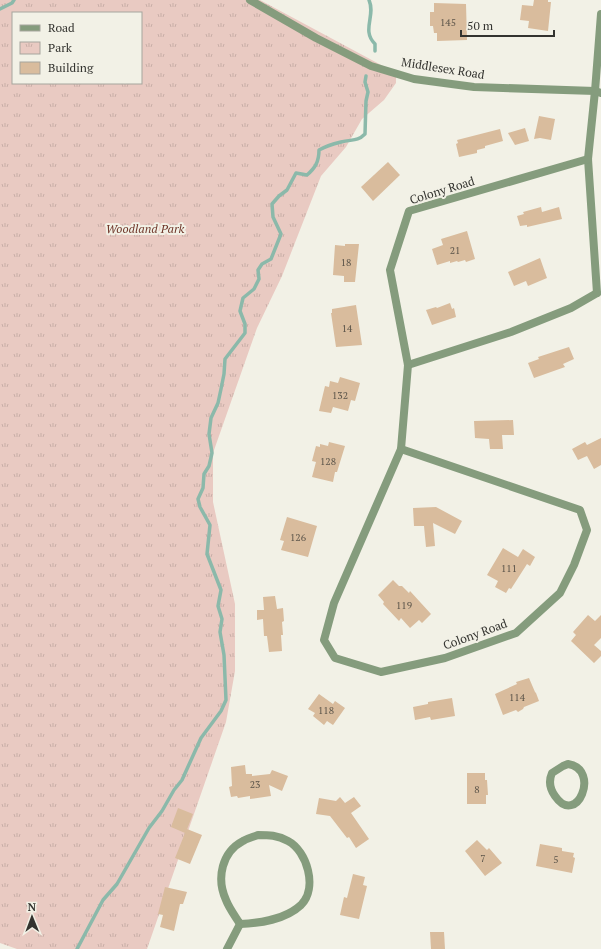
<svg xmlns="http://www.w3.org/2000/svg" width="601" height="949" font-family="'PT Serif',serif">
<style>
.park{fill:url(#park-tufts);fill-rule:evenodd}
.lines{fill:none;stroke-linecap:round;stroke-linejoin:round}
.stream{stroke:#8bb9aa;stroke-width:3.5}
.building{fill:#d9bc9d}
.minor{stroke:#859c7d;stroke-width:8}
.tertiary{stroke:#859c7d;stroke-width:8}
.labels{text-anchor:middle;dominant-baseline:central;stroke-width:4;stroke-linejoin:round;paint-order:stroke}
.number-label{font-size:10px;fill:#5c554a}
.street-label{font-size:12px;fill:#33332f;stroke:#f2f1e6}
.park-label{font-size:12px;font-style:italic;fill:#70372a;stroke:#f2f1e6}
</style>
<defs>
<pattern id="park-tufts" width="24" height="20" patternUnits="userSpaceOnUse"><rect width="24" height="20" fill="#e9cac2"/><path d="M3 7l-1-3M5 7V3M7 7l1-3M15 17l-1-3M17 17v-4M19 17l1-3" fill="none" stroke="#c8aea7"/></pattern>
</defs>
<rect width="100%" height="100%" fill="#f2f1e6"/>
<!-- park -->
<path class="park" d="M0,0H260L396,73V83L384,100L362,119L346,147L321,176L282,276L257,328L213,453V502L235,604V671L226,722L147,949H17L0,943ZM13,13H141V83H13Z"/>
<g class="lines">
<!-- stream -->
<g class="stream">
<path d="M369,0C376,16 361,30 375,44V51"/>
<path d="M0,9L12,3L14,0"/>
<path d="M77,949L103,900L117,884L149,828L162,811L174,790L182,780L201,738L221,711L226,700L224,655L220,632L222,619L218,606L221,590L207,554L210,525L200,507L198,499L203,488L204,474L209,466L212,453L209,434L211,418L218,403L221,389L224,374L225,359L245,333V324L240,311L243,298L254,289L259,279L258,270L262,264L271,259L281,234L273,217L272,204L279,196L287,190L296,173L307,175C315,168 319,162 319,150C326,146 333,144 341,142C352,139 357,142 365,134L366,101L368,92L365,82L366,76"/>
</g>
</g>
<!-- building -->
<g class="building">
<path d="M534,0H548V2H551L548,31L528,28L529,21L520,20L522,5L533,6Z"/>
<path d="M434,3L466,4L467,40L437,41V33H434L433,26H430V12H434Z"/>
<path d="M539,116L555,119L551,140L540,138L534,139Z"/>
<path d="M525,128L529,141L515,145L508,133Z"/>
<path d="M500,129L503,141L485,146V148L477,150V153L459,157L456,144L458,143L457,140Z"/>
<path d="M388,162L400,175L373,201L361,187Z"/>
<path d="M541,207L542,212L559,207L562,219L527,227V225L520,226L517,216L524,214L523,212Z"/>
<path d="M467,231L475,259L466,262L465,260L458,262L457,261L450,263V261L437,265L432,249L443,245L441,239Z"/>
<path d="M345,244H359L355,282H344V276L333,275L335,245L345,246Z"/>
<path d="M540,258L547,278L528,286L526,281L514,286L508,272Z"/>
<path d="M450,303L452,309L454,308L456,317L432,325L426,310L436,307L437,308Z"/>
<path d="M356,305L362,345L336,347L331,313H332V309Z"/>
<path d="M569,347L574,359L563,364L565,367L534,378L528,363L539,359L538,357Z"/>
<path d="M340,377L360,383L355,401L351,400L348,411L333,407L331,413L319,411L325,386L329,387L330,381L338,383Z"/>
<path d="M513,420L514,435H502L503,449H490L489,439L475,438L474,421Z"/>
<path d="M601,438V465L594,469L587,456L578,460L572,449L585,442L587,445Z"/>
<path d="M329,442L345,446L337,472H335L333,482L312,477L316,462L312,461L316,446L320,447V444L328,446Z"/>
<path d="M436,507L462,521L455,534L433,523L435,546L426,547L424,526H414L413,508Z"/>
<path d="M287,517L317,526L308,557L281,550L284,541L280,540Z"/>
<path d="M503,548L518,557L523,549L535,557L530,566L527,564L511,589L509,588L506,593L495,587L498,581L487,575Z"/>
<path d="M393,580L399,586H402L409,593L410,591L431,614L422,623L419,620L410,628L401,618L399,621L383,604L384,602L378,595Z"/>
<path d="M275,596L277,609L283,608L284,621L282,622L283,635H281L282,651L269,652L267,636H264L263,619L257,620V610H264L263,597Z"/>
<path d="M588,615L595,621L601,615V638L594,645L601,651V656L594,663L571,641L576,635L573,632Z"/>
<path d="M529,678L535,692L536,693L539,701L524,707L523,709L518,712L516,710L503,715L495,694L517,684L516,682Z"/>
<path d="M319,694L333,704L335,701L345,708L333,725L327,721L324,725L313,716L315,713L308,709Z"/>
<path d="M452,698L455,716L431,720L430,717L415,720L413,707L428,704V702Z"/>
<path d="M245,765L246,774H252V776L270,774L272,770L288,776L282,791L269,785L271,796L250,799V796L238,798L237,796L231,797L229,787L232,786L231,767Z"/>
<path d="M467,773H485V780H487L488,795H486V804H467Z"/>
<path d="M340,797L345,803L354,797L361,806L351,813L369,839L356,848L349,837L347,838L330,816L316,814L319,798L336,801Z"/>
<path d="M178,808L193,814L186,832L187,829L202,835L190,864L175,858L185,833L171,827Z"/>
<path d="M477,840L487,850L489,848L502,863L485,876L465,851Z"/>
<path d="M540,844L562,848V851L574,853L573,857L575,858L572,873L536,866Z"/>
<path d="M353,874L365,877L363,885L367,886L359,919L340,915L344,897L347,898Z"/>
<path d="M165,887L187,892L183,904H180L174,931L160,927L163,915L158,914Z"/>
<path d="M430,932H444L445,949H431Z"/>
</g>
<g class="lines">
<!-- minor -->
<g class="minor">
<path d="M597,293L588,159L595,91L601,14"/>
<path d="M408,365L511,332L571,308L597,293"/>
<path d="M401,449L580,510L587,530L574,565L560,593L516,633L445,658L381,672L335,658L324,640L334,603Z"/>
<path d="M401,449L408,365L390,270L409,211L588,159"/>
<path d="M568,764C601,769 577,828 555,796C550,789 548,782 552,773L563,766Z"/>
<path d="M258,835C269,835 277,835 288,841C307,851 318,888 301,905C285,920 260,923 240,924C235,916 229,908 226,900C216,878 222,852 243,841C248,838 253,837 258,835Z"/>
<path d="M227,949L240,924"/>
</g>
<!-- tertiary -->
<path class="tertiary" d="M250,0L316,38L371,66L414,79L474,87L595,91L601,93"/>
</g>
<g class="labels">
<!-- number labels -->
<g class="number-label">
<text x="448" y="22">145</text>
<text x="455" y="250">21</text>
<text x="346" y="262">18</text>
<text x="347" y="328">14</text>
<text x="340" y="395">132</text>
<text x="328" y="461">128</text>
<text x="298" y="537">126</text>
<text x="509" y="568">111</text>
<text x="404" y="605">119</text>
<text x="517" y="697">114</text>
<text x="326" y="710">118</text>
<text x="255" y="784">23</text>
<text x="477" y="789">8</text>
<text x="483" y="858">7</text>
<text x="556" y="859">5</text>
</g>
<!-- street labels -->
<g class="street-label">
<text transform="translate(443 68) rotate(9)">Middlesex Road</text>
<text transform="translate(442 190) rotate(-17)">Colony Road</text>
<text transform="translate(475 634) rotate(-20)">Colony Road</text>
</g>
<!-- park labels -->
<g class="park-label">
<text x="145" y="228">Woodland Park</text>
</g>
</g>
<!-- legend -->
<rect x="12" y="12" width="130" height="72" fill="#f2f1e6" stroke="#a6a59d"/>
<rect x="20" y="25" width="20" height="6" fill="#859c7d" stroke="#a6a59d"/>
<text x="48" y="32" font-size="12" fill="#33332f">Road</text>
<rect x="20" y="42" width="20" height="12" fill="url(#park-tufts)" stroke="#a6a59d"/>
<text x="48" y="52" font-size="12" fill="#33332f">Park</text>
<rect x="20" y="62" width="20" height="12" fill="#d9bc9d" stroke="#a6a59d"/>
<text x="48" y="72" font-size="12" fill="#33332f">Building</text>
<!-- north arrow -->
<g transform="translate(32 917) rotate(359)" stroke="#f2f1e6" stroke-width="3" paint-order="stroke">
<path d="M0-3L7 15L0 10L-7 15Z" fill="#33332f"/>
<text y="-6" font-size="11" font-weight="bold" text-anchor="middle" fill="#33332f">N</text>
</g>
<!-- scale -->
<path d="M461 30v6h93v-6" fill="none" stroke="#33332f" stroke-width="2"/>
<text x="467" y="30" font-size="12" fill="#33332f" stroke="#f2f1e6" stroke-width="3" paint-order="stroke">50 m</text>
</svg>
